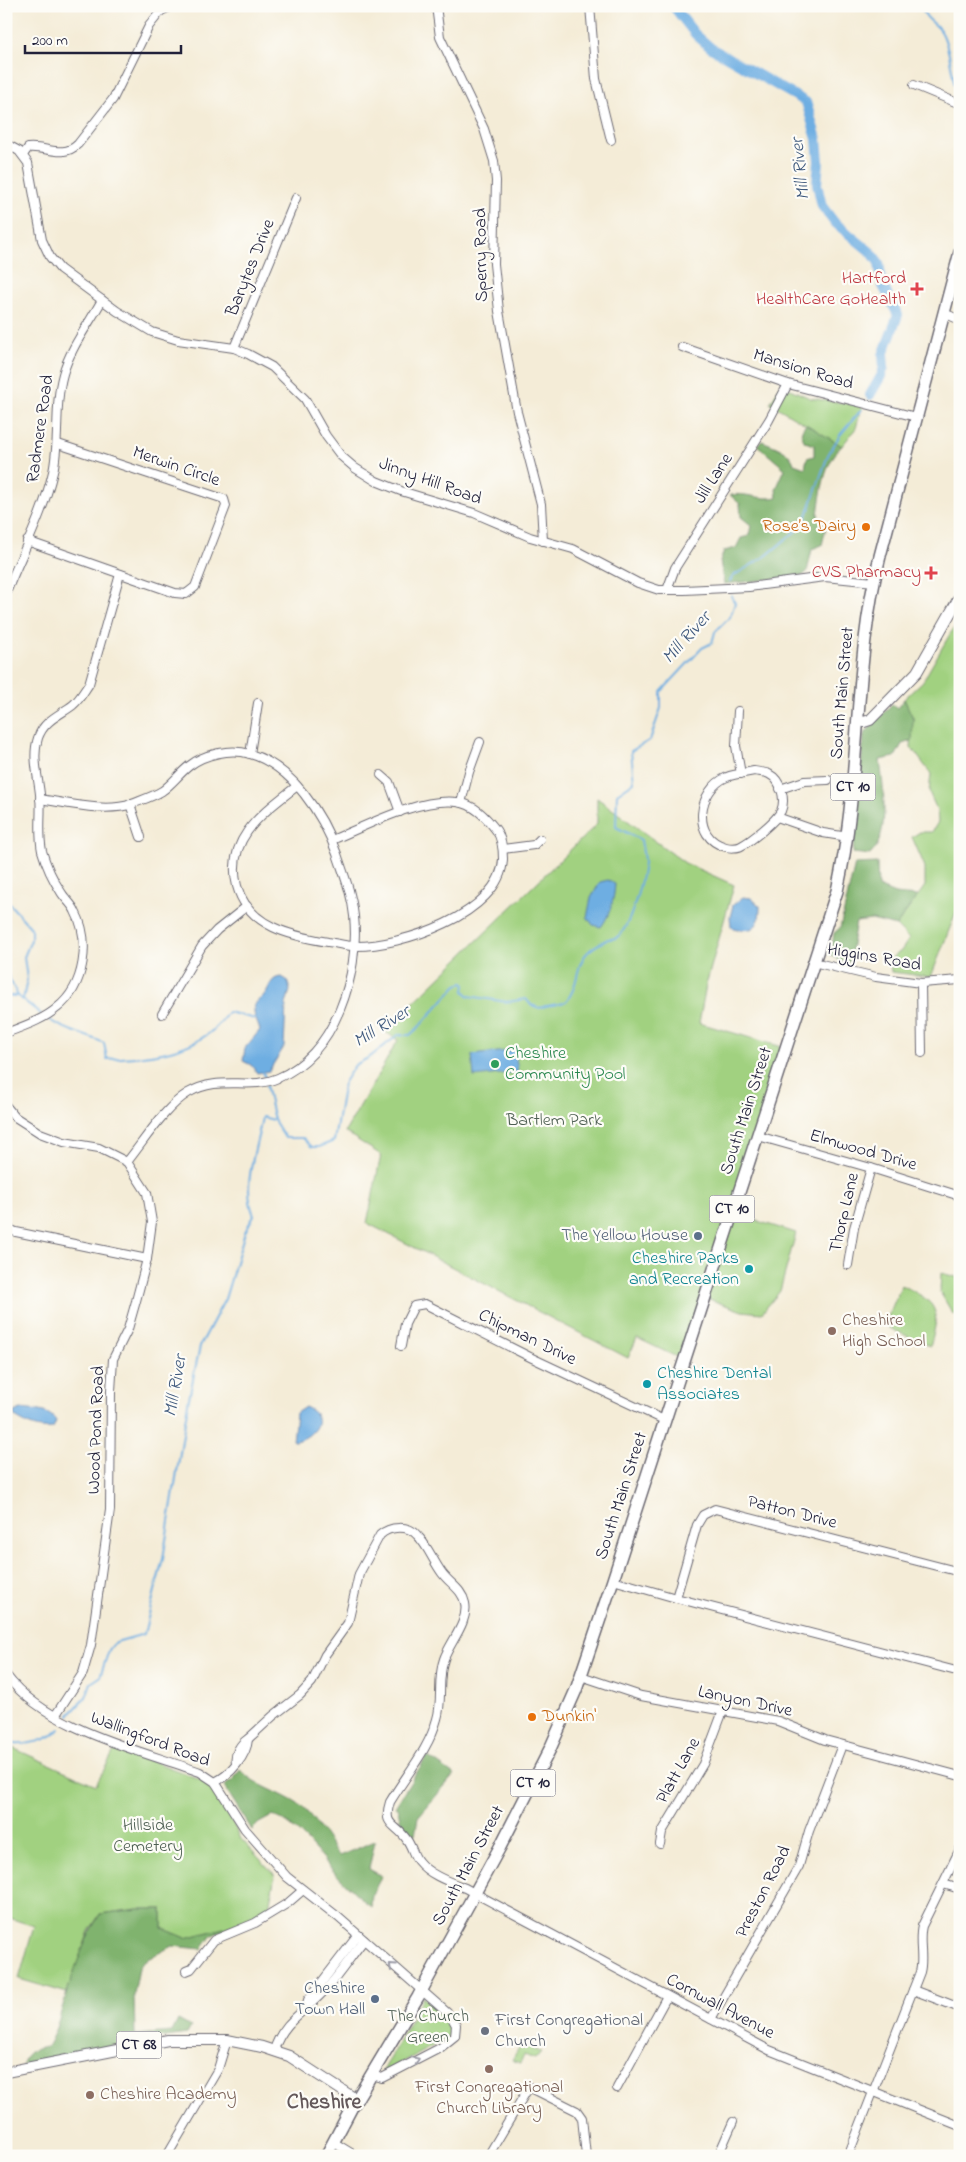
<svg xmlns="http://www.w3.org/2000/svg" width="966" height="2162" font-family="'Indie Flower',sans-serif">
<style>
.green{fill:#a1d180;stroke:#627a5e}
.forest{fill:#80b36e;stroke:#516a54}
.water{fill:#6eaee2;stroke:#48688e}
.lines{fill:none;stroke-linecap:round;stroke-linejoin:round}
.stream{stroke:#6eaee2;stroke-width:2}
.river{stroke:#6eaee2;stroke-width:10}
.minor-casing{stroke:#6c6972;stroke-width:10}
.major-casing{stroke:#6c6972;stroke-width:12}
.highway-casing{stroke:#6c6972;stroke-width:14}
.minor{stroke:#fff;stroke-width:8}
.major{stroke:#fff;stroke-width:10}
.highway{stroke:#fff;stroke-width:11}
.oneway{stroke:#9c9ca7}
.health-dot{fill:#e0444e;stroke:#fdfcf7;stroke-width:2}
.food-dot{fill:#e8710a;stroke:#fdfcf7;stroke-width:2}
.leisure-dot{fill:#2e9e5b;stroke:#fdfcf7;stroke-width:2}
.service-dot{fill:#5c6f8a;stroke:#fdfcf7;stroke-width:2}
.culture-dot{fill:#0f9aa8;stroke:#fdfcf7;stroke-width:2}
.education-dot{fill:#8d6e63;stroke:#fdfcf7;stroke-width:2}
.worship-dot{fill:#6b7280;stroke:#fdfcf7;stroke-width:2}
.labels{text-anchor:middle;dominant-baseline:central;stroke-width:4.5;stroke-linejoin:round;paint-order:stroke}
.shield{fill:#fdfcf7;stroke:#646373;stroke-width:1}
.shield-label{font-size:16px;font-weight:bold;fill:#22223b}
.street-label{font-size:18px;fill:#22223b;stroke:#fdfcf7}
.health-label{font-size:18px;fill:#be3a42;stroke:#fdfcf7;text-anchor:end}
.food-label{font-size:18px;fill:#c56008;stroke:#fdfcf7;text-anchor:end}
.leisure-label{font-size:18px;fill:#27864d;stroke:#fdfcf7;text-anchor:start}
.park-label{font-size:18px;fill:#4e5f53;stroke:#fdfcf7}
.service-label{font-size:18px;fill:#4e5e75;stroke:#fdfcf7;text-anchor:end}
.culture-label{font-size:18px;fill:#0d838f;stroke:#fdfcf7;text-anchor:end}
.education-label{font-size:18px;fill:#785e54;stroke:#fdfcf7;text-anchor:start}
.worship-label{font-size:18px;fill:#5b616d;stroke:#fdfcf7;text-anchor:start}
.water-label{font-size:19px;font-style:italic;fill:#405a7e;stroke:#fdfcf7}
.district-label{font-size:22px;font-weight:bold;fill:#63585a;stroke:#fdfcf7}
</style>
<rect width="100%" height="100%" fill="#fdfcf7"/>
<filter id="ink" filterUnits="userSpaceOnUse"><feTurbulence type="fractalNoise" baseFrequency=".02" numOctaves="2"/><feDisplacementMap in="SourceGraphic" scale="10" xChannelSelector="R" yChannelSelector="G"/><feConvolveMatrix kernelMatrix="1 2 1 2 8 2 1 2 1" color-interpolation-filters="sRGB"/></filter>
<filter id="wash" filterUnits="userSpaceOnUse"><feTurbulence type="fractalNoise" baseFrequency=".0096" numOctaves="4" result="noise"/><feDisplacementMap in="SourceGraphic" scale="20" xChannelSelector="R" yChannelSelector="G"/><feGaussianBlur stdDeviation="1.12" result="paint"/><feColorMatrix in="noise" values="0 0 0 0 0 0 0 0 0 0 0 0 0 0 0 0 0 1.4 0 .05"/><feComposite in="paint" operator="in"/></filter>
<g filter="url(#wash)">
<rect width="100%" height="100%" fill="#f4ecd7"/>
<!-- green -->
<g class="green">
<path d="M781,385L810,398L862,406L856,428L842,446L770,403Z"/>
<path d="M960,620V909L956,912L931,977L891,972L890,959L901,951L909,939L896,926L925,886V867L912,837L920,832H932L938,822L937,810L929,792L931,774L911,747L913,718L904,699L923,681L950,634Z"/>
<path d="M597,798L685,863L734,885L706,985L699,1023L786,1048L733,1207L751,1219L796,1233L780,1291L762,1313L742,1311L706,1298L685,1361L637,1338L628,1358L367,1223L381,1155L345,1132L398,1040L384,1031L597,824Z"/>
<path d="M941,1273L960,1278V1315L953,1314L940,1292Z"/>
<path d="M902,1285C936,1303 942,1307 930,1346L889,1328L888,1316Z"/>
<path d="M6,1745L96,1785L116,1747L207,1782L217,1791L241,1839L275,1875L268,1913L235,1925L186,1938L162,1928V1909H138L100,1914L89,1931L67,1993L19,1979L34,1926L6,1917Z"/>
<path d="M423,1997L450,2021L453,2031L446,2039L382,2073Z"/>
<path d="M521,2044L541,2052L535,2059L524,2055L520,2063L512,2060Z"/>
</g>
<!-- forest -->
<g class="forest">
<path d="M806,424L842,446C824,463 821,492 818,515L826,527L822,545L812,549L807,572L802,576L724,584L720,561L724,551L736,548L741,538L749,536L751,525L741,517L740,504L730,495C747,492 761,501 777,497L776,489L785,469L757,445L762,441C774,446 791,451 794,464L805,468L807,458L814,456V445L805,442C800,434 800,431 806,424Z"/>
<path d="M904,699L913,718L912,741L902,744L895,757L880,760C883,786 891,835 870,855L853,853L864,734L892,704L897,708Z"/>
<path d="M877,863L878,887L895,894L917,896L896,926L872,920L856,922L849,962L840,961L831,955L834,933L840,928L855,864Z"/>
<path d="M427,1756L454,1775L418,1817L415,1835C403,1830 400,1822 398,1809L395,1807Z"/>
<path d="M240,1770C257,1787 281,1792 301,1806C313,1816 329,1843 339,1856L375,1841L369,1869L382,1876L372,1894L371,1907C359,1896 347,1886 337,1875C320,1857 296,1822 272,1816L259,1823L252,1830L224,1786L233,1780Z"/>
<path d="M138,1909H162V1928L186,1938L235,1925L268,1913L253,1921L212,1935L202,1949L172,1946L144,1961L139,1968L134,1995L135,2035L172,2032L178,2020L191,2027L187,2034L136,2041L23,2065C25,2051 35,2049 47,2047C57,2030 61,2011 67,1992C76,1965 85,1938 100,1914Z"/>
</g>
<!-- water -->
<g class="water">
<path d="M608,880L615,884C614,900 610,915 601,927L593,925L587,917L591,898L600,882Z"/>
<path d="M743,897L751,898L760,906C760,927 754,933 733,928L731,926L730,917L733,905Z"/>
<path d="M282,977L287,980L290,990L286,1004L284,1047L269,1071L257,1073L251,1065L243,1061L245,1048L260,1030C258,1023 254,1018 254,1011C254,1001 258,1002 264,995C270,988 270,977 282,977Z"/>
<path d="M515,1050L518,1072L474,1077L472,1055Z"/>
<path d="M305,1407C332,1418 309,1441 293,1441L296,1413Z"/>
<path d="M21,1409C33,1411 49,1409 56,1421L53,1428C38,1430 28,1425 15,1417L14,1412Z"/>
</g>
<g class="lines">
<!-- stream -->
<g class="stream">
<path d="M919,6H921C926,22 936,22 942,33C950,48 951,70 955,86"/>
<path d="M730,581L733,576L766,556L804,524L828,455L840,435L862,409"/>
<path d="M6,900L31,928V940L24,957L27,979L23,1000"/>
<path d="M6,972L18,996L41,1014"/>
<path d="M6,996H18"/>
<path d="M48,1019C65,1031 85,1034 104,1043L107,1059C143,1057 185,1054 213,1030C219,1025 224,1018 228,1012L255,1019"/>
<path d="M263,1072L265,1077"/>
<path d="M266,1085L274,1120"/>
<path d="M69,1715L86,1697L91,1683L100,1677L109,1650L116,1642L144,1634L163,1559L188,1403L200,1346L225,1299L245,1232L254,1215C241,1186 257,1148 262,1117L274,1120L285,1138H303L312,1147H319L334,1141L344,1082L355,1065L370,1057L398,1035H410L418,1028L457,985L463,983L465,985L464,991L469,996L507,1002L526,999L531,1005L540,1008C548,1004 559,1006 566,1001C579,988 575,964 588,952C593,947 602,942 608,939C610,939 613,939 616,938C631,929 642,879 644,863C644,855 642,847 641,840L616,827L617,794L634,782L631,751L650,740L661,708V692L702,648L712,643L715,632L730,617L735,603L731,596"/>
<path d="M13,1744C29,1745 48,1741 60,1729"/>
</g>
<!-- river -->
<path class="river" d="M673,6L695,34L711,48L806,102L817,139L819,161L817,184L822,206L834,222L872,253L879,263L882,284L898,315L883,355L884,367L881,376L870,395"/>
</g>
</g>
<g filter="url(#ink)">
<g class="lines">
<defs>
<g id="minor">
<path d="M436,6L440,37L484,129L494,161L496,181L494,264L499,311L517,412L541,504L543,541"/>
<path d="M590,6L596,79L611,140"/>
<path d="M914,85L960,104"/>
<path d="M6,144L19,151L28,163L42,240L50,257L60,269L117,311L152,332L178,340L234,348L248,354L272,367L305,399L326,436L341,456L355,468L376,481L401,491L474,513L530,537L573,549L638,583L659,590H684L749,587L825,577L874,582"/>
<path d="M23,155L28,148C46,146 63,159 78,144L113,99L149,26L161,11L172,6"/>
<path d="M944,313L960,320"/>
<path d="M682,347L788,384L916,417"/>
<path d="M234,348L296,198"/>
<path d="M27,541L175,593L186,594L195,587L226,506L224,499L58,444"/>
<path d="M667,590L675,568L769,420L788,384"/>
<path d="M6,593C22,553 43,514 53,472C60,440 54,406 63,374C70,348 89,324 102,300"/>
<path d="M738,711L736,746L741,774"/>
<path d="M250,754L258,703"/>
<path d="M754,771C758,772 765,772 769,774C781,780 786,799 781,811C776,821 751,841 741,846C738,848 730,848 726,847C690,838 698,789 727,777C735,774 745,773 754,771Z"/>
<path d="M381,775L389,782L400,812"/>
<path d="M297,786C264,812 225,838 237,886C248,927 292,936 328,942C336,943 346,946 354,946C400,947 501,914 503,859C503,849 502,838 496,830C486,817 474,804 457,802C418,798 368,825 332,840"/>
<path d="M780,789L804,781L828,780"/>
<path d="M40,799C68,803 105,813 132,804C142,800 154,796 162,791C172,784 179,774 189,766C204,754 231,748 250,754C292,766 323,815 337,854C344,875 352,894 354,916C360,974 336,1053 278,1078C248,1091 221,1074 188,1093C165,1107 144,1141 127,1162"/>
<path d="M461,803L469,772L480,742"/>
<path d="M130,804L141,837"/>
<path d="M777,817L823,833L848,837"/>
<path d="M503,849L534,845L540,839"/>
<path d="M813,962L876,977L921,983L960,980"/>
<path d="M921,983L922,1053"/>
<path d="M162,1014L202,946L217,930L247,906"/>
<path d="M6,1033C24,1026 43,1020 57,1008C85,986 91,941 75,911C72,904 65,899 61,892C53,880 46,865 42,851C38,832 42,813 40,794C38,776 32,756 38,738C44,720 60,715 73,705C80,699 84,691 89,684L120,574"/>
<path d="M6,1106L15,1117L40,1133L64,1142L99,1148L127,1162L147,1193L152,1222L147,1259L136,1301L128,1329L113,1359L111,1391L110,1510L91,1645L83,1673L55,1716"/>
<path d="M758,1136L871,1168L960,1196"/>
<path d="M6,1228L16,1232L147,1259"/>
<path d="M848,1265L854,1228L871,1168"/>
<path d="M401,1346L405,1324L414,1306L425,1304L532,1358L664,1420"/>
<path d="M960,1572L715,1509L703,1515L697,1525L676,1598L960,1672"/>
<path d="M613,1580L676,1598"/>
<path d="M6,1675C46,1729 139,1750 200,1772L215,1782L245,1829L287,1877L338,1917L451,2016L456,2025L455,2036L440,2048L382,2078L372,2075"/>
<path d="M581,1676L641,1696L778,1721L825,1740L960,1776"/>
<path d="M248,1739L273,1716L300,1695L312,1682L325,1655L348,1623L359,1574L380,1535C390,1526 408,1525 417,1535C428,1546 433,1561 442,1573C450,1584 462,1589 465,1603C469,1622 450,1642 444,1659C437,1678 443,1700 437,1719C429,1749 406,1775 390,1802C382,1827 396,1823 407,1840C412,1847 413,1855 418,1861C429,1875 450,1882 465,1888L769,2050L960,2126"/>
<path d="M215,1782C230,1775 247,1756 248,1739C240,1744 234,1754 236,1763"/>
<path d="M660,1844L662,1832L703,1764L723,1711"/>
<path d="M943,1884L960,1889"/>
<path d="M186,1971L191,1969L214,1940L255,1923L288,1903L303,1890"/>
<path d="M913,1990L960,2008"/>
<path d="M307,2004L308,2000L358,1935"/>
<path d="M711,2019L799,1866L809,1831L842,1745"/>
<path d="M274,2050C284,2019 307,2011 326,1989C340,1974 351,1956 364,1940"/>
<path d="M617,2088L667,1996"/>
<path d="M333,2142L356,2156"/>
<path d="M167,2156L218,2069L227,2040"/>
<path d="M488,2156L529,2087L577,2111L582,2118L586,2156"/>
<path d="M718,2156L733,2122"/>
<path d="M848,2156L920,1972C924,1957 918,1942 922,1926L960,1849"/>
<path d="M959,2156L960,2155"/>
</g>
<g id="major">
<path d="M858,720L864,722L870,720L917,672L960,596"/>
<path d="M6,2072L168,2040H227L262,2047L289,2056L357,2100"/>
</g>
<path id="highway" d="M326,2156L352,2107L418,1997L500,1847L550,1749L576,1690L613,1580L837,891C862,780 852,666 880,556L960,252"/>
</defs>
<!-- minor casing -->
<use href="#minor" class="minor-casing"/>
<!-- major casing -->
<use href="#major" class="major-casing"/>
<!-- highway casing -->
<use href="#highway" class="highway-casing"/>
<!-- minor -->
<use href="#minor" class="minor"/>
<!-- major -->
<use href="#major" class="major"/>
<!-- highway -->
<use href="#highway" class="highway"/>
</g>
<!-- one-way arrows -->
<defs><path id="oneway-chevron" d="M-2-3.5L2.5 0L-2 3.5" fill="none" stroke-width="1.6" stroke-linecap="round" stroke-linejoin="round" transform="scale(1.25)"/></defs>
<g class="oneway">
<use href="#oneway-chevron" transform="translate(392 1966) rotate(-138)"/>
<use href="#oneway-chevron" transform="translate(416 2060) rotate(-26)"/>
</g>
</g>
<!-- markers -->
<g class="health-dot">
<path d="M914.5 281.5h5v5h5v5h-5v5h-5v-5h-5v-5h5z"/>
<path d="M928.5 565.5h5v5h5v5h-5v5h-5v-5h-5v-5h5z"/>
</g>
<g class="food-dot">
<circle cx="866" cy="527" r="5"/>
<circle cx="532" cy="1717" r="5"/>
</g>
<circle class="leisure-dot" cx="495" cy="1064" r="5"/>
<g class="service-dot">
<circle cx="698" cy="1236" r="5"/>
<circle cx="375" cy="1999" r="5"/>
</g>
<g class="culture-dot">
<circle cx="749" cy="1269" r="5"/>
<circle cx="647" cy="1384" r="5"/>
</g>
<g class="education-dot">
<circle cx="832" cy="1331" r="5"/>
<circle cx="489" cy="2069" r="5"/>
<circle cx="90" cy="2095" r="5"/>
</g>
<circle class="worship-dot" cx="485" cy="2031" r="5"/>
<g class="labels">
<!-- shield labels -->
<g class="shield">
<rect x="830.5" y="773.5" width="45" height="27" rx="4"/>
<rect x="709.5" y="1195.5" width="45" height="27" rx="4"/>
<rect x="510.5" y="1769.5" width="45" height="27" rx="4"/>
<rect x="116.5" y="2031.5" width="45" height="27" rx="4"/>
</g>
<g class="shield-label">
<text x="853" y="787">CT 10</text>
<text x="732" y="1209">CT 10</text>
<text x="533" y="1783">CT 10</text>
<text x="139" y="2045">CT 68</text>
</g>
<!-- street labels -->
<g class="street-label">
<text transform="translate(482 255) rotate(-91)">Sperry Road</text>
<text transform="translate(251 268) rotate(-68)">Barytes Drive</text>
<text transform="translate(803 370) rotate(17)">Mansion Road</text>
<text transform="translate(41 429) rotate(-82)">Radmere Road</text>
<text transform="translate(176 467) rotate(19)">Merwin Circle</text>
<text transform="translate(714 479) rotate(-57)">Jill Lane</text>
<text transform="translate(430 482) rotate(20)">Jinny Hill Road</text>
<text transform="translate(843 693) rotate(-85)">South Main Street</text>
<text transform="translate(874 958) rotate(10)">Higgins Road</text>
<text transform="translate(747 1111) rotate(-72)">South Main Street</text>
<text transform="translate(863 1151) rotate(16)">Elmwood Drive</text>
<text transform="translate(845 1213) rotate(-77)">Thorp Lane</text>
<text transform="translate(527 1338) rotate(26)">Chipman Drive</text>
<text transform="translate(97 1430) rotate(-88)">Wood Pond Road</text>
<text transform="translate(622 1496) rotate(-72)">South Main Street</text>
<text transform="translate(792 1513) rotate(14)">Patton Drive</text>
<text transform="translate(745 1702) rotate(12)">Lanyon Drive</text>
<text transform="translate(150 1740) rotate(21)">Wallingford Road</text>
<text transform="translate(679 1771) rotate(-61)">Platt Lane</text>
<text transform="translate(469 1866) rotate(-62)">South Main Street</text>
<text transform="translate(764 1892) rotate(-63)">Preston Road</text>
<text transform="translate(720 2007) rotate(28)">Cornwall Avenue</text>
</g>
<!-- health labels -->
<g class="health-label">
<text x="906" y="279">Hartford<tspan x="906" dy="21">HealthCare GoHealth</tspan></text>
<text x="921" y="573">CVS Pharmacy</text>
</g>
<!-- food labels -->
<g class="food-label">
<text x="856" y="527">Rose’s Dairy</text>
<text x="542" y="1717" text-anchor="start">Dunkin'</text>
</g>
<!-- leisure labels -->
<g class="leisure-label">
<text x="505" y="1054">Cheshire<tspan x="505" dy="21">Community Pool</tspan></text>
</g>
<!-- park labels -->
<g class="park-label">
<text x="554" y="1121">Bartlem Park</text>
<text x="148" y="1826">Hillside<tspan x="148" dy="21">Cemetery</tspan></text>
<text x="428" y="2017">The Church<tspan x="428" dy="21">Green</tspan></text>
</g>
<!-- service labels -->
<g class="service-label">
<text x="688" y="1236">The Yellow House</text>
<text x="365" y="1989">Cheshire<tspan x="365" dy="21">Town Hall</tspan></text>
</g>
<!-- culture labels -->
<g class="culture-label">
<text x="739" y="1259">Cheshire Parks<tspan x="739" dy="21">and Recreation</tspan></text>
<text x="657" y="1374" text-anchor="start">Cheshire Dental<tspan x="657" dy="21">Associates</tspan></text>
</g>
<!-- education labels -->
<g class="education-label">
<text x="842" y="1321">Cheshire<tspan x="842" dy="21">High School</tspan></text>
<text x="489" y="2088" text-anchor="middle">First Congregational<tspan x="489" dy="21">Church Library</tspan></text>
<text x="100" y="2095">Cheshire Academy</text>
</g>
<!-- worship labels -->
<g class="worship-label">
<text x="495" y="2021">First Congregational<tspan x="495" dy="21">Church</tspan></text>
</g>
<!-- water labels -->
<g class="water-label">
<text transform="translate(801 169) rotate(-96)">Mill River</text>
<text transform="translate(687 638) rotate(-48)">Mill River</text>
<text transform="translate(382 1027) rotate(-32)">Mill River</text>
<text transform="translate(176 1386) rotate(-80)">Mill River</text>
</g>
<!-- district labels -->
<g class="district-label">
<text x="324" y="2103">Cheshire</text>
</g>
</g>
<!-- margin -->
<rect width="966" height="2162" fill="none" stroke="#fdfcf7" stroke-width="25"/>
<!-- scale -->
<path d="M25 45v8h156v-8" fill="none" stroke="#22223b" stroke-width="2.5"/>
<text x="32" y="45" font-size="15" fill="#22223b" stroke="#fdfcf7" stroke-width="4" paint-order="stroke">200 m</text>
</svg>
